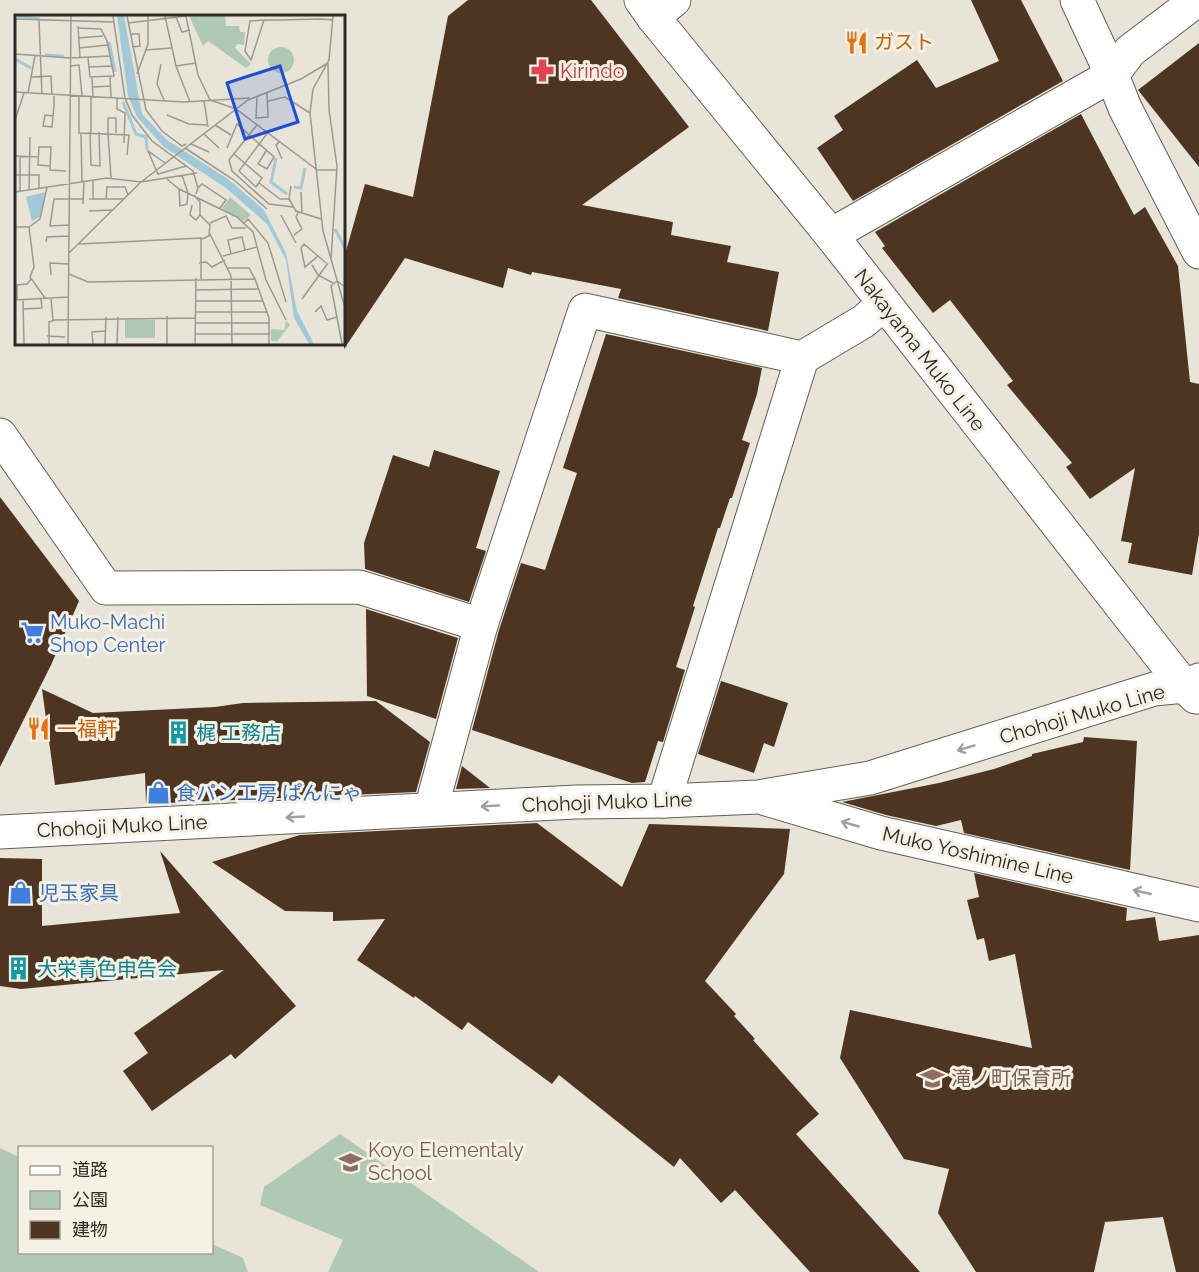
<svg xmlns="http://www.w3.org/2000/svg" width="1199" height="1272" font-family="Raleway,'Noto Sans JP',sans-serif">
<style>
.green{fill:#b0c9b4}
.building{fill:#4d3522}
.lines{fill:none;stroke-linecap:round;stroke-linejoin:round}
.street-casing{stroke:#625f54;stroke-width:35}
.secondary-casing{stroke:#625f54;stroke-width:35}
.street{stroke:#fff;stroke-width:33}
.secondary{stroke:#fff;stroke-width:33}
.oneway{stroke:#a09f9d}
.labels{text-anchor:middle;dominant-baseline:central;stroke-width:6;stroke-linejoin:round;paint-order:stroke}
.food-label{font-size:20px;fill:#c56008;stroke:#f5f1e4;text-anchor:start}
.health-label{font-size:20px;fill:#be3a42;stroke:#f5f1e4;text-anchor:start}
.street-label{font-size:20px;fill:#2b2a25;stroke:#f5f1e4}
.shop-label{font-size:20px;fill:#366cbe;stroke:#f5f1e4;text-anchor:start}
.culture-label{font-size:20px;fill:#0d838f;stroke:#f5f1e4;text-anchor:start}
.education-label{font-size:20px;fill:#785e54;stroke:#f5f1e4;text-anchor:start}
.inset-river{fill:none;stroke:#a1c9d7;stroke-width:3}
.inset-road{fill:none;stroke:#9c9a90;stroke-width:1.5}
.view{fill:#1d4ed8;fill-opacity:0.15;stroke:#1d4ed8;stroke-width:3}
.inset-edge{fill:none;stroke:#2b2a25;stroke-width:3}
</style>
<rect width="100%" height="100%" fill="#e8e4d7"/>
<!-- green -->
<g class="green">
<path d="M340,1134L539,1272H328L343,1240L260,1205L264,1187Z"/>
<path d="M0,1148L19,1157L20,1252H212V1244L243,1258L248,1272H0Z"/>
</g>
<!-- building -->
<g class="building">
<path d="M468,0H591L689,127L582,205L673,222L671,235L731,246L727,262L779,272L768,331L618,298L621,289L532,272L531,275L508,268L503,288L405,258L344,349V258L365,184L413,197L448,16Z"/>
<path d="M971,0H1021L1063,81L853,201L817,148L843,130L834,116L917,60L936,88L999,61Z"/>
<path d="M1199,43V167L1138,90Z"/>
<path d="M1081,114L1134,215L1145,207L1178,266L1190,382L1199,384V534L1192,575L1128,563L1132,543L1121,541L1135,468L1090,499L1066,467L1072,463L1007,385L1013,381L950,300L933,313L882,248L885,246L875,232Z"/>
<path d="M606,334L762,368L757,394L742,440L750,443L732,498H730L720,528H718L693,606L695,607L676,667L685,670L663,742L658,741L645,782L632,783L472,730L499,630L521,563L545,570L577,473L563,468Z"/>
<path d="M434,450L500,471L476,548L486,551L469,602L365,569L364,543L393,455L429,467Z"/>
<path d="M0,497L79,601L51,665L0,767Z"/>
<path d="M366,609L458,638L436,719L367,696Z"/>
<path d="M721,681L788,703L774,747L764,743L754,773L698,754Z"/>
<path d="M42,689L93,713L215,707L243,703L376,701L430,742L416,792L146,804L145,773L55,785Z"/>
<path d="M1084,737L1137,741L1130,870L964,833L961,820L936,826L886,815L842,802L939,783L994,769L1032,756V754L1083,742Z"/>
<path d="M462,766L490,788L456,789Z"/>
<path d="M537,823L622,887L649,824L790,829L784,874L705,981L736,1014L734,1016L755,1039L753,1040L819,1114L796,1134L920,1272H810L735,1190L721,1203L680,1158L674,1167L559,1075L552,1084L468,1022L462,1030L415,996L414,998L357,960L385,919L333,921V912L285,911L212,862L300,835Z"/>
<path d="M160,851L296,1006L235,1059L231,1054L152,1111L123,1071L148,1053L134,1033L224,970L21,989L0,986V858L42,859V926L180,913Z"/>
<path d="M974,873L1127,908L1126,921L1155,917L1159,941L1199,935V1272H1176L1163,1217L1105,1222L1094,1272H976L938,1213L949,1169L904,1159L840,1058L850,1010L1032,1048L1015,954L989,961L984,938L977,940L967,900L979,897Z"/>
</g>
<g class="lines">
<defs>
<g id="street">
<path d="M1077,0L1112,75L1125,108L1199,252"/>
<path d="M653,17L674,0"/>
<path d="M831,235L1112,75L1130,51L1197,0"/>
<path d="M0,435L106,588L359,587L481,625"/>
<path d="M664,801L802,358L864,321L884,304"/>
<path d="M431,809L481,625L585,310L802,358"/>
</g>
<g id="secondary">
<path d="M641,0L653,17L831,235L1184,686L1196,697"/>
<path d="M766,799L881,833L1199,905"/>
<path d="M0,832L576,802L664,801L758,797L870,778L1154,689L1184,686L1199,680"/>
</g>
</defs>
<!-- street casing -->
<use href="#street" class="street-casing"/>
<!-- secondary casing -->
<use href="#secondary" class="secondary-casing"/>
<!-- street -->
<use href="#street" class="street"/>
<!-- secondary -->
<use href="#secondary" class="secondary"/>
</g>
<!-- one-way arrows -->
<defs><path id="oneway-shaft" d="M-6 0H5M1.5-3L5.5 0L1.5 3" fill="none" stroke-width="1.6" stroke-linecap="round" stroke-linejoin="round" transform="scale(1.5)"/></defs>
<g class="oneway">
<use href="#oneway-shaft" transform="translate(966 748) rotate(163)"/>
<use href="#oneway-shaft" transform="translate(490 806) rotate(177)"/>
<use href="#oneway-shaft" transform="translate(295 817) rotate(177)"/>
<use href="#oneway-shaft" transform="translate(850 824) rotate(-164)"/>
<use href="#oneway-shaft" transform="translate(1142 892) rotate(-167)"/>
</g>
<!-- icons -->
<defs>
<symbol id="restaurant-bare" viewBox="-9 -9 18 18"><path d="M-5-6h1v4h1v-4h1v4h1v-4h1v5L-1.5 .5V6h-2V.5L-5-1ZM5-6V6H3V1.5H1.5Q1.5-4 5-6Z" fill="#e8710a" stroke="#f5f1e4" stroke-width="2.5" paint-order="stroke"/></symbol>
<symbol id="pharmacy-bare" viewBox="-9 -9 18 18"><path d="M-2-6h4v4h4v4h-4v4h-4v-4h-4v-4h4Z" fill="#e0444e" stroke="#f5f1e4" stroke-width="2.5" paint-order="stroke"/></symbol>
<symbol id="supermarket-bare" viewBox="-9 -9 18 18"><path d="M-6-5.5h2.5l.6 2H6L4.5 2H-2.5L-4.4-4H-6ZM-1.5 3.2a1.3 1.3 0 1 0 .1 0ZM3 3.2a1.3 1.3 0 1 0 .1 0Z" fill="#3f7fe0" stroke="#f5f1e4" stroke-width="2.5" paint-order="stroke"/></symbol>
<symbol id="building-bare" viewBox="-9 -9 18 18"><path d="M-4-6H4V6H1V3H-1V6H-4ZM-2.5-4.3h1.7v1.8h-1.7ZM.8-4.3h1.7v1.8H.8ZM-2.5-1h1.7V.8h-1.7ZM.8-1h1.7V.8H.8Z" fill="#0f9aa8" stroke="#f5f1e4" stroke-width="2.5" paint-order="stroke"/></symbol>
<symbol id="shop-bare" viewBox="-9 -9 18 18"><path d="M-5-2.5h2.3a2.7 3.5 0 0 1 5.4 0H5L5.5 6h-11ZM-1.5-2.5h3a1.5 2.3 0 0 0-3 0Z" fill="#3f7fe0" stroke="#f5f1e4" stroke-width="2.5" paint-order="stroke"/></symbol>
<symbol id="school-bare" viewBox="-9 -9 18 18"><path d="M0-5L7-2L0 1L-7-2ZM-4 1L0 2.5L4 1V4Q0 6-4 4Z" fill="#8d6e63" stroke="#f5f1e4" stroke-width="2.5" paint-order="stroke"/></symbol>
</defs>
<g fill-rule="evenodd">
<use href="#restaurant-bare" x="840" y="26" width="33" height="33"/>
<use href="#pharmacy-bare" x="526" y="54" width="33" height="33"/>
<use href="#supermarket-bare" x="16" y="616" width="33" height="33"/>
<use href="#restaurant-bare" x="22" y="712" width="33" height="33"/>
<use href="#building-bare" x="162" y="716" width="33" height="33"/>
<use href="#shop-bare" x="142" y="776" width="33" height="33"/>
<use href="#shop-bare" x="4" y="876" width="33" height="33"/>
<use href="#building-bare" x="2" y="952" width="33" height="33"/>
<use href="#school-bare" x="916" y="1062" width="33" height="33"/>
<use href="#school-bare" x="334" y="1146" width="33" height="33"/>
</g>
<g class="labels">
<!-- food labels -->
<g class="food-label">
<text x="874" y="42">ガスト</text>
<text x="57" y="729">一福軒</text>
</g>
<!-- health labels -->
<g class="health-label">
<text x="560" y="71">Kirindo</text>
</g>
<!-- street labels -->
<g class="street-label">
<text transform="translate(920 350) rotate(52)">Nakayama Muko Line</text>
<text transform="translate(1082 714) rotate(-16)">Chohoji Muko Line</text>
<text transform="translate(607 802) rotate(-2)">Chohoji Muko Line</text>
<text transform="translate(122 826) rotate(-3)">Chohoji Muko Line</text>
<text transform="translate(978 855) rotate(13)">Muko Yoshimine Line</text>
</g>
<!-- shop labels -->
<g class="shop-label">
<text x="50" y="622">Muko-Machi<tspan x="50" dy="23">Shop Center</tspan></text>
<text x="176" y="793">食パン工房 ぱんにゃ</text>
<text x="39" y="893">児玉家具</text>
</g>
<!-- culture labels -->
<g class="culture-label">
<text x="196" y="733">梶 工務店</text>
<text x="37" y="969">大栄青色申告会</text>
</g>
<!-- education labels -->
<g class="education-label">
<text x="951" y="1078">滝ノ町保育所</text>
<text x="368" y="1150">Koyo Elementaly<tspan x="368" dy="23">School</tspan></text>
</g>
</g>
<!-- overview -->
<g transform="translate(15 15)">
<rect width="330" height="330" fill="#e8e4d7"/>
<path d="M174,1H210L211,11H224L225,17H230L229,30L222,29L220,33L236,49L231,53L193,26L188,31ZM253 45a13 13 0 1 1 26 0a13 13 0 1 1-26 0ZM215,182L236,200L228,206L207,193ZM110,305H140V323H110ZM271,306L275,310L260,329L262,326H256V314L269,315Z" fill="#b0c9b4"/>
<path d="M102,1H109L127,99L152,125L213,164L249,195L271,238L282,296L299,329H294L279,303L271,245L252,209L211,173L149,132L122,102L113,81ZM30,177L25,202L17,206L11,182Z" fill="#a1c9d7"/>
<path class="inset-river" d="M2,1L25,4M94,27L100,57M30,40L49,41M0,44L16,53M108,87L121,119L131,122L132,134M261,143L256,167L272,179M279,172L286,173L290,153M320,214L330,233"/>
<path class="inset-road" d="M98,1L110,83L117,100L137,126L178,156L183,173L181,179M112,1L131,95L147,116L167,131L171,129M150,1L161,51L175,87M171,1L183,60L195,85L221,94L301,154M318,1L314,45L298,74L295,98L308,216L330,293M161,2L167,17L175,15M0,4L99,7M24,5L27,80M249,5L236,45L230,36L235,6L249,5H264L306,4L318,5M113,8L171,1M63,11L65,43M63,13L86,14L92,26L99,61L75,62L73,43M115,19H124L125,31L117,32M63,23L88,21M64,33L93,30M131,35L156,33M0,39L55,43L95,41M313,48L314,95L322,151L316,245M146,49L142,69L149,85M55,51L64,50L67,80M161,51L181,48M73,52L98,51M122,59L133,29V1M95,61L96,82M17,62L36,61L37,80M77,62L78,81M78,72L96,71M0,77L169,87L235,83M13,78L20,41M64,81V118L114,120L112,140M76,82V117M102,83V94L110,98L109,128M189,86L193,112M253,86L270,82L295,98M152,100L174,109L192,110M38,101L30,100L28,111L37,112L39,90V81M242,103L253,102L252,78M241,104L242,82M0,105L9,78M200,110L216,120M242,110L214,145L217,156L254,189L278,192M75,117L76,150L85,151L84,117M66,118L67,166M93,118L96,163M93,118V103H101V118M189,119L204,133M265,126L261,130L267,144M176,129L194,137M170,133L219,165L252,194M212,133L222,109L259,142L252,154L243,149L251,136M219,139L247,163L241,172M0,141L23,142M5,141V176M150,148L133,136L143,159L171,151M35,151L23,150L24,132H36L35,155L51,156M302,155H321M0,160H24V173M152,164L164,174L222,202L238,217L251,265L271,305M244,168L265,184H274M276,171L274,184L281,196L306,204M241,172L224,156L254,116M183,173L187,169L211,185L205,193M164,174L165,191L172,189L173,178L167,160M14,175L15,122M0,177L92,163L126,167L233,85L286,64L313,48M286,177L287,199M179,180L185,187V200L195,210L194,221L187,224M74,184H109M78,184V165M91,184L92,172H110L113,180M68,189L69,166M177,190L175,200L181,205L185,200M74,196L97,195M266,200L281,228M195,208L211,201L217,213H231M229,208L233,204L253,228L271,287M54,210L35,211L39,184H68M0,212H14L25,204L32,172M14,212L19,252L15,262L30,283M194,217L216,261L217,329M279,220L287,214L281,202L283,198M31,227L32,222L54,221M64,229L186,223V264M54,238L126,167L182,158M216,239L213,225L227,222L230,235M208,241L242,232M303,241L289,229L286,233L290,252L303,241L311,248M184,248L191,247L197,252L210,245M297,250L303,260L318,268M213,253H234L240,264L254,303V329M54,259L73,267L240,264M36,260L35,248L54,249M181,275L244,274M36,284L38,305M287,284L313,248M0,285L53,282M2,285V270L12,269L16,264M8,285L9,329M181,286H248M8,294L27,293L26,284M181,297H252M300,297L306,291L312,305L322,302M152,301V329M181,308H255M181,319H255M32,321L50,322M34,329V307L40,305L181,303M53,329L56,1M78,329L77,317L90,316M90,329L91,302M102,329L103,302M180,329L181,263M327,329L316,271L322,266L330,272"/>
<path class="view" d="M265,51L283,107L230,124L212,68Z"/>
<rect width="330" height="330" class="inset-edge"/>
</g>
<!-- legend -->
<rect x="18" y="1146" width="195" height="108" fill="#f5f1e4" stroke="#a4a198" stroke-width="1.5"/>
<rect x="30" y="1166" width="30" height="9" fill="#ffffff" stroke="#a4a198" stroke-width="1.5"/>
<text x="72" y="1176" font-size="18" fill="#2b2a25">道路</text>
<rect x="30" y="1191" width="30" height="18" fill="#b0c9b4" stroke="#a4a198" stroke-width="1.5"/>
<text x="72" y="1206" font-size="18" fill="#2b2a25">公園</text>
<rect x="30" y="1221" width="30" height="18" fill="#4d3522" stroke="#a4a198" stroke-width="1.5"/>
<text x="72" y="1236" font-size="18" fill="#2b2a25">建物</text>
</svg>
